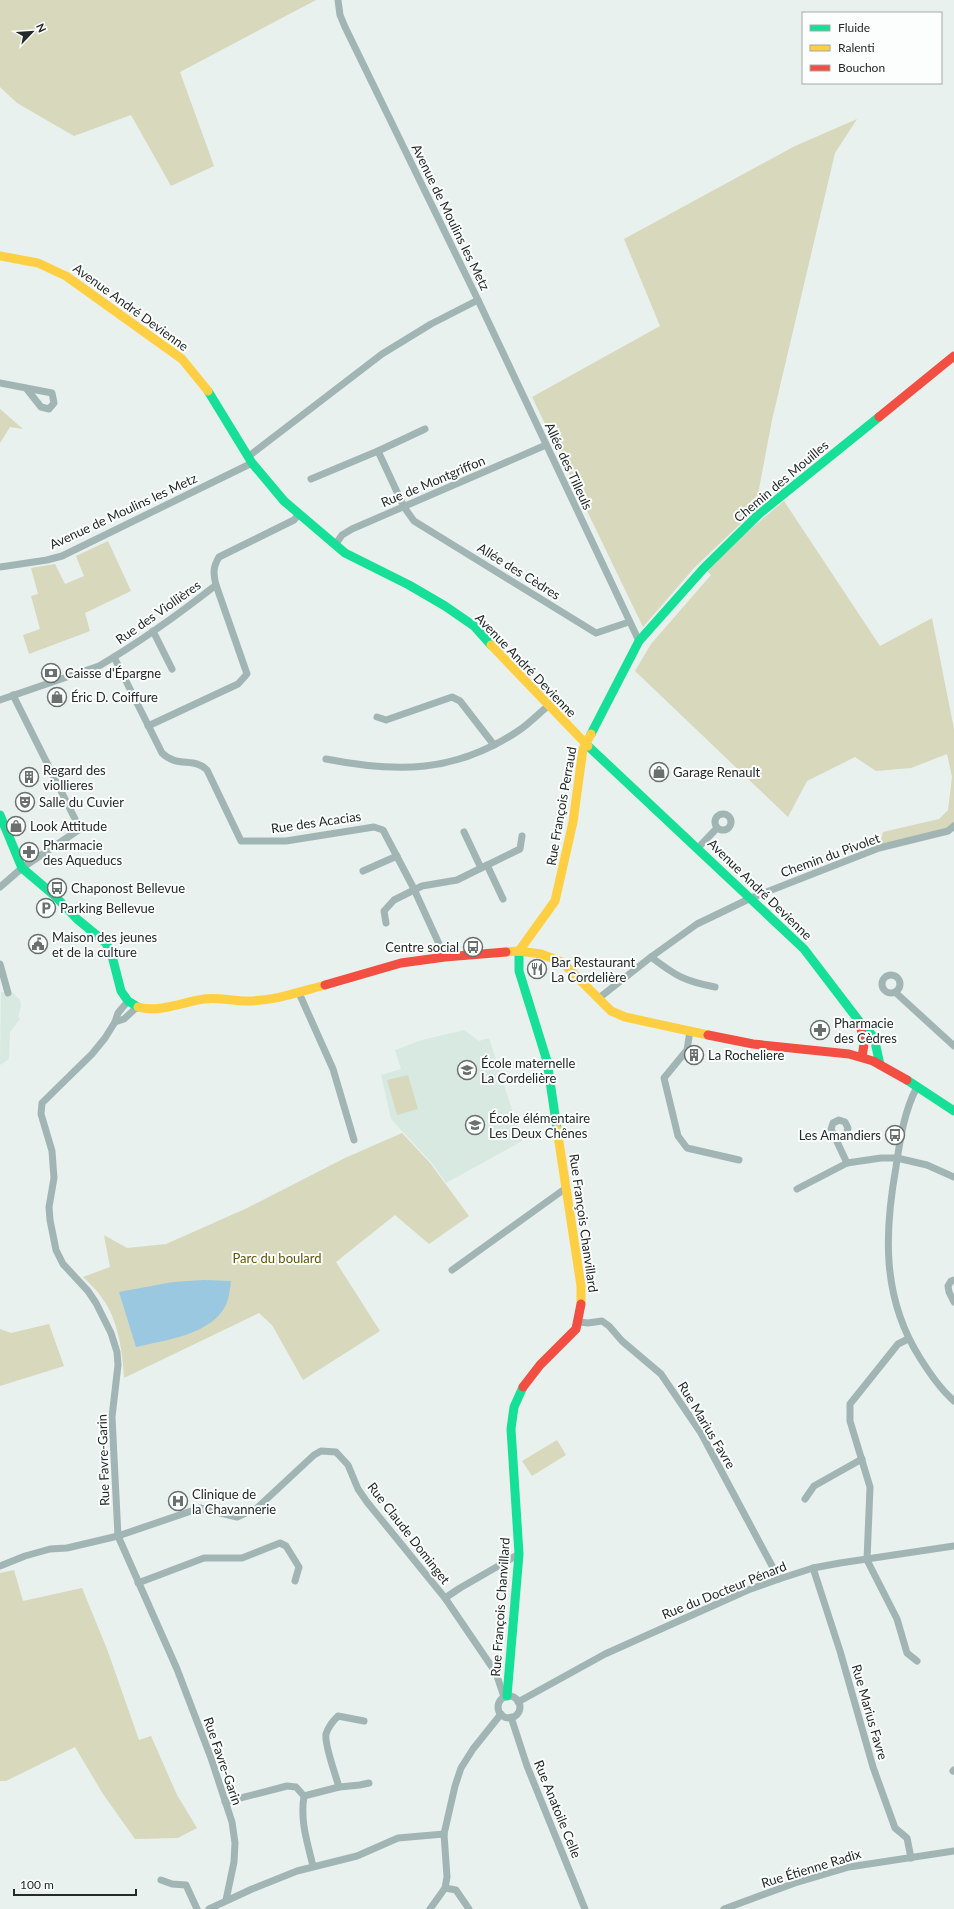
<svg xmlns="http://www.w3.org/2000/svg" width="954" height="1909" font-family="Lato,sans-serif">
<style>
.built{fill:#d7e9e1}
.green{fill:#d7d8bc}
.water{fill:#9ac8e1}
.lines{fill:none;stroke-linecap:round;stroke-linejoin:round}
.street{stroke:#a2b5b5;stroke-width:7}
.fast{stroke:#16e098;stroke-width:9}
.slow{stroke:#ffcf43;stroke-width:9}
.jam{stroke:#f24e42;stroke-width:9}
.labels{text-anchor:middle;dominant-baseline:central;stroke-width:4;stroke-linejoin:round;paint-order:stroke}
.street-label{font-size:13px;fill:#242a28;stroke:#fbfefd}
.poi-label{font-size:13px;fill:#242a28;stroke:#fbfefd;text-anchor:start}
.park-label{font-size:13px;fill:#5f5504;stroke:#fbfefd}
</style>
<rect width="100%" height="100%" fill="#e8f1ed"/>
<!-- built -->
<g class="built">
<path d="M1,992L13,993L20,1000L21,1006L18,1017L20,1019L10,1032L9,1059L0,1065Z"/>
<path d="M464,1030L479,1041L489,1038L522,1141L446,1183L431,1162L391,1119L381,1075L401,1069L395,1050L422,1040Z"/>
</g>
<!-- green -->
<g class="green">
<path d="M0,0H316L180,72L214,166L171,186L131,115L74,136L17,103L0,87Z"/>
<path d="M857,119L835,153L772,420L755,510L694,568L643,627L532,397L660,326L624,239L795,146Z"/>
<path d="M0,409L23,429L10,427L0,443Z"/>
<path d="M784,501L880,646L932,618L954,729V826L879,848L883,832L939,819L948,810L952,777L947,754L911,768L876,771L855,757L807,781L788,817L635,671L651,644L711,575L704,568Z"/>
<path d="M108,541L131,591L85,613L90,631L29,654L23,635L40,629L31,596L38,594L31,568L55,564L65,584L84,576L76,556Z"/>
<path d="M408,1075L418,1109L397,1115L387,1080Z"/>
<path d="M402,1133L430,1163L469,1216L429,1244L395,1215L336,1262L380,1331L303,1380L272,1325L259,1313L124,1378C123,1353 118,1319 102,1298C97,1290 90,1284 83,1277L110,1267L104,1235L127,1248L166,1244L245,1209L345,1158Z"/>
<path d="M49,1324L64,1366L0,1386V1329L11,1333Z"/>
<path d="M557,1440L566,1455L532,1476L522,1461Z"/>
<path d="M14,1570L23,1601L82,1588L107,1649L139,1740L151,1736L177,1795L197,1828L178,1838L135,1839L103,1794L75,1747L6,1781H0V1573Z"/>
</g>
<!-- water -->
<path class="water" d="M204,1280L231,1281C230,1289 229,1298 226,1305C211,1335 165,1340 136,1347L119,1292L173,1282Z"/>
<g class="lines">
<!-- street -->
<g class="street">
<path d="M338,0L340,15L345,27L478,300L639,641"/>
<path d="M0,383L52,393L54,403L49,409L41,407L26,388"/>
<path d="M378,451L404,507L414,521L596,633L629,622"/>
<path d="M249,456L382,354L431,324L478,300"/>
<path d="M311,479L378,451L425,429"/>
<path d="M335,545L342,535L352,529L546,445"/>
<path d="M0,567L47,560L62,556L252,463"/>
<path d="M153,631L172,669"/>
<path d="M114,657L162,753C177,768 195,757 207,770L241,841H286L374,827L383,830L413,887L445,957"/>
<path d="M0,700L99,666C140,642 179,614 216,585C213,573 213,567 219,557L294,520L299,514"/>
<path d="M377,717L386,720L452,697L460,701L494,745"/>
<path d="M148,726L238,684L247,674L216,585"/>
<path d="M326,759C397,773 455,773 518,731C529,724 538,714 548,706"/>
<circle cx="723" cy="822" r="8"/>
<path d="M464,832L481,868"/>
<path d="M698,848L717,828"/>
<path d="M487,865L503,899"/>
<path d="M363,871L397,856"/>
<path d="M0,887L22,868L80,829L13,695"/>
<path d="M386,923L384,911L394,900L422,886L457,880L520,849L522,836"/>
<path d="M651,957C676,976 684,981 715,987"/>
<path d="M0,964L8,993"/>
<circle cx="891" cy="984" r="9"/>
<path d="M895,992L954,1046"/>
<path d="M299,993L333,1069L354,1140"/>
<path d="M599,998L651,957L697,924L751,898L879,848L948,831L954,826"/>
<path d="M128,1001L118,1013L115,1022L105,1038L92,1054L42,1103L41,1114L52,1151L53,1165L54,1178L49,1207L50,1220L56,1250L63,1264L88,1291L96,1303L111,1333L117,1352L118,1365L112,1417L118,1536L177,1669L211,1758L232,1822L235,1843L234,1862L226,1900"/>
<path d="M115,1022L124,1019L137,1007"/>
<path d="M690,1031L687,1050L664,1078L678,1136L687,1148L739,1160"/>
<path d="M917,1087C904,1111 900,1140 896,1167C884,1234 882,1298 920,1358C930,1374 940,1389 954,1401"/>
<path d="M837,1140L846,1135L848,1128L845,1122L839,1120L833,1123L831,1129L847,1163"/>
<path d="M797,1189L847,1163L881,1158H897L927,1165L954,1177"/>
<path d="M452,1270L566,1188"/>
<path d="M954,1280L951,1281L948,1286L949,1292L954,1302"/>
<path d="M579,1322L588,1323L602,1321L609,1326L622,1341L661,1374L701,1433L779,1579"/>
<path d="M908,1339L898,1344L850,1404V1421L870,1487L867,1560L897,1619L907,1653L917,1661"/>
<path d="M805,1499L814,1486L862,1459"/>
<path d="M0,1566L25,1556L50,1549L67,1548L118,1536L200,1508L237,1517L257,1508L314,1455L321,1451L336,1452L348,1465L358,1489L367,1502L445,1598L496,1673L504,1697"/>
<path d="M813,1568L840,1651L873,1767L895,1828L907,1838L911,1858"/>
<path d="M138,1583L204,1558H242L280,1543L286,1546L299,1567L295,1581"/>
<path d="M445,1598L460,1588L519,1554"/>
<circle cx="509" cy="1707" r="11"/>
<path d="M518,1702L605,1654L748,1590L779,1579L813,1568L840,1563L954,1546"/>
<path d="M511,1717L527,1766L585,1909"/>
<path d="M953,1771L954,1770"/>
<path d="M339,1787C336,1776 324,1744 326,1734C328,1727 333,1721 338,1716L364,1721"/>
<path d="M304,1796L339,1787L360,1785L369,1783"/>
<path d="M225,1802L287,1786L296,1787L304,1796C300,1821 307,1841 313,1866"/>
<path d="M161,1880L172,1884L186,1885L197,1909"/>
<path d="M445,1888L456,1890L469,1909"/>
<path d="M209,1909L252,1889L297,1871L357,1856L398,1838L444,1834"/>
<path d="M430,1909L445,1888L447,1877L444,1834L455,1786L461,1768L473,1749L501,1714"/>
<path d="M724,1909L795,1883L849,1867L954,1851"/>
</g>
<!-- fast -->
<g class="fast">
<path d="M208,391L252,463L284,501L345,553L409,585L445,606L474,626L491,645"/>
<path d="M591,734L639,641L704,568L759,514L879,417"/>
<path d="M588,746L804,949L859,1021L874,1037L880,1065"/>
<path d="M0,815L22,868L55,896L77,919L105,942L111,952L121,991L128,1001L138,1007"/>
<path d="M519,951V971L547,1061L557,1129"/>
<path d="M907,1080L954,1111"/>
<path d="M507,1696L519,1554L511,1429L514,1407L523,1387"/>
</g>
<!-- slow -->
<g class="slow">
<path d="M0,256L38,263L66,276L182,359L208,391"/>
<path d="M491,645L588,746"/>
<path d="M519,951L555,901L573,822L583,749L591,734"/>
<path d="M506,952L519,951L541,954L562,962L611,1011L625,1017L708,1035"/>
<path d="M138,1007C159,1013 183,1002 204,999C218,997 233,1001 247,1001C274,1001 299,992 325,985"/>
<path d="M557,1129L581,1286V1304"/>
</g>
<!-- jam -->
<g class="jam">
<path d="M879,417L954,356"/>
<path d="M325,985L401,963L445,957L506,952"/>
<path d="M860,1023L864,1044L862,1057"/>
<path d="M708,1035L753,1044L849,1054L873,1061L907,1080"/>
<path d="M523,1387L540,1365L576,1329L581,1304"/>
</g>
</g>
<!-- icons -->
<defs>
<symbol id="bank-ring" viewBox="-11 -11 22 22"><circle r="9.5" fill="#fbfefd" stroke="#69706d" stroke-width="1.5"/><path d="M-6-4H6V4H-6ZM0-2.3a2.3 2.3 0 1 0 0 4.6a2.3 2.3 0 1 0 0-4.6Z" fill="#69706d"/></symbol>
<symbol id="shop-ring" viewBox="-11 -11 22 22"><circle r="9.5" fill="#fbfefd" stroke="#69706d" stroke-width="1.5"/><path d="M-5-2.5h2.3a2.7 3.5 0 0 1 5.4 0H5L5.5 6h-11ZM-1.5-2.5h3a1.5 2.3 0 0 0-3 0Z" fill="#69706d"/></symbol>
<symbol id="building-ring" viewBox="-11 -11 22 22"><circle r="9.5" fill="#fbfefd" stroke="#69706d" stroke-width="1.5"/><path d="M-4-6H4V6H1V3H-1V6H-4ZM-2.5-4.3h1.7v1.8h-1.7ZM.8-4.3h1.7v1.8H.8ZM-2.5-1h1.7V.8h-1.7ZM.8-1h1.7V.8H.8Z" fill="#69706d"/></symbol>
<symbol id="theatre-ring" viewBox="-11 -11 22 22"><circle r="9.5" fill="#fbfefd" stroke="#69706d" stroke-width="1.5"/><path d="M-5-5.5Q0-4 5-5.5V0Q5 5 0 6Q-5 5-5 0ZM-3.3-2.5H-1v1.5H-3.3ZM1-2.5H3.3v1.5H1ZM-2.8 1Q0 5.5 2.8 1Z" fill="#69706d"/></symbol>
<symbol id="pharmacy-ring" viewBox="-11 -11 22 22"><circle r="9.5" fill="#fbfefd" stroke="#69706d" stroke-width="1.5"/><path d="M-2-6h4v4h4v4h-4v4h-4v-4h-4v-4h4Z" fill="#69706d"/></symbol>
<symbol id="bus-ring" viewBox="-11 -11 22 22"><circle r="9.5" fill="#fbfefd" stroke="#69706d" stroke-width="1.5"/><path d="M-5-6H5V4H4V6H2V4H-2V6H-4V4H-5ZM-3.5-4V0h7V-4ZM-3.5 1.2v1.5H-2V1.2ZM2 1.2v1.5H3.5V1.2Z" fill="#69706d"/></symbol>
<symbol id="parking-ring" viewBox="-11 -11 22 22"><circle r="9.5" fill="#fbfefd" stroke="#69706d" stroke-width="1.5"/><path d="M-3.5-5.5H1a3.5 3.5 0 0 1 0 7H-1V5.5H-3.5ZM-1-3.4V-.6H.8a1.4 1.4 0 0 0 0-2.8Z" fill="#69706d"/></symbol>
<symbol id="civic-ring" viewBox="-11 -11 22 22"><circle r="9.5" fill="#fbfefd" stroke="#69706d" stroke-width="1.5"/><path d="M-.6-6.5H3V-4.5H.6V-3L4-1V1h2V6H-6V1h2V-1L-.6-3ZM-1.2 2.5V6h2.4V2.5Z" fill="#69706d"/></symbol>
<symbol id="restaurant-ring" viewBox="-11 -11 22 22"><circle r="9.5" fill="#fbfefd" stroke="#69706d" stroke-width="1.5"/><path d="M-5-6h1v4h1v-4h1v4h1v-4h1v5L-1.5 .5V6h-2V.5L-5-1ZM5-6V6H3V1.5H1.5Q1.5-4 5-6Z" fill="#69706d"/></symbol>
<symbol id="school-ring" viewBox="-11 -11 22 22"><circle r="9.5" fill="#fbfefd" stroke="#69706d" stroke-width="1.5"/><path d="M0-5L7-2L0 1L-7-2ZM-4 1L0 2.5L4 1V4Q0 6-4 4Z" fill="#69706d"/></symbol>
<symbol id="hospital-ring" viewBox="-11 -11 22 22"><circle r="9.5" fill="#fbfefd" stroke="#69706d" stroke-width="1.5"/><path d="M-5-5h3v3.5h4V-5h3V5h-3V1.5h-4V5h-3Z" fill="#69706d"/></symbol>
</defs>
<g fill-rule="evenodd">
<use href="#bank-ring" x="40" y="662" width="22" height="22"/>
<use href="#shop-ring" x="46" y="686" width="22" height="22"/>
<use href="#shop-ring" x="648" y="761" width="22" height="22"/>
<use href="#building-ring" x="18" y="766" width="22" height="22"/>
<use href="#theatre-ring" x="14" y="791" width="22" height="22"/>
<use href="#shop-ring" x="5" y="815" width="22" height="22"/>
<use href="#pharmacy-ring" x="18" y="841" width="22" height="22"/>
<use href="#bus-ring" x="46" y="877" width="22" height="22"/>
<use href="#parking-ring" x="35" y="897" width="22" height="22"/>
<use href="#civic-ring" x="27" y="933" width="22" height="22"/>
<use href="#bus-ring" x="462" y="936" width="22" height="22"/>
<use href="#restaurant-ring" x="526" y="958" width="22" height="22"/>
<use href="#pharmacy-ring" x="809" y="1019" width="22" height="22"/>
<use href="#building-ring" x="683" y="1044" width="22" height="22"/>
<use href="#school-ring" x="456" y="1059" width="22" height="22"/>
<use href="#school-ring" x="464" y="1114" width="22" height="22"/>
<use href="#bus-ring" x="884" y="1124" width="22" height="22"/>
<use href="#hospital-ring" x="167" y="1490" width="22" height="22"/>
</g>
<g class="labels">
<!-- street labels -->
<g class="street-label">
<text transform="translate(451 217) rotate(64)">Avenue de Moulins les Metz</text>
<text transform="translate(131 307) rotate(36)">Avenue André Devienne</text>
<text transform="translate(569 466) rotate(65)">Allée des Tilleuls</text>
<text transform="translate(433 481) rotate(-23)">Rue de Montgriffon</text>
<text transform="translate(781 481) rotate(-40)">Chemin des Mouilles</text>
<text transform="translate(123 511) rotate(-25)">Avenue de Moulins les Metz</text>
<text transform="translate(519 571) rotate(32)">Allée des Cèdres</text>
<text transform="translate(158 612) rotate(-35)">Rue des Viollières</text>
<text transform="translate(526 665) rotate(46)">Avenue André Devienne</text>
<text transform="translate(561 806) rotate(-80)">Rue François Perraud</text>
<text transform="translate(316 822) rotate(-8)">Rue des Acacias</text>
<text transform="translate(830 855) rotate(-20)">Chemin du Pivolet</text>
<text transform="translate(760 889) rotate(44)">Avenue André Devienne</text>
<text transform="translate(584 1223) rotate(82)">Rue François Chanvillard</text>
<text transform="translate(707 1425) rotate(59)">Rue Marius Favre</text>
<text transform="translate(103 1460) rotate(-92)">Rue Favre-Garin</text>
<text transform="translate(409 1533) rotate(52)">Rue Claude Dominget</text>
<text transform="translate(724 1590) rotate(-22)">Rue du Docteur Pénard</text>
<text transform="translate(500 1607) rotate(-86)">Rue François Chanvillard</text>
<text transform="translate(870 1712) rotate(74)">Rue Marius Favre</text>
<text transform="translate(223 1761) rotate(71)">Rue Favre-Garin</text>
<text transform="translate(558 1809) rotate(68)">Rue Anatoile Celle</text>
<text transform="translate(811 1868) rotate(-17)">Rue Étienne Radix</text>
</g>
<!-- poi labels -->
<g class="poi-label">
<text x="65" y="673">Caisse d'Épargne</text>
<text x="71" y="697">Éric D. Coiffure</text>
<text x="43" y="770">Regard des<tspan x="43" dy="15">viollieres</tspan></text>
<text x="673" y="772">Garage Renault</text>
<text x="39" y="802">Salle du Cuvier</text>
<text x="30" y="826">Look Attitude</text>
<text x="43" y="845">Pharmacie<tspan x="43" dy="15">des Aqueducs</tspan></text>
<text x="71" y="888">Chaponost Bellevue</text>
<text x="60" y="908">Parking Bellevue</text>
<text x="52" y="937">Maison des jeunes<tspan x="52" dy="15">et de la culture</tspan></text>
<text x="459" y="947" text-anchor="end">Centre social</text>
<text x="551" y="962">Bar Restaurant<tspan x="551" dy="15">La Cordelière</tspan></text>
<text x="834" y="1023">Pharmacie<tspan x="834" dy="15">des Cèdres</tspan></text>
<text x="708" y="1055">La Rocheliere</text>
<text x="481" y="1063">École maternelle<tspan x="481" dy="15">La Cordelière</tspan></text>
<text x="489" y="1118">École élémentaire<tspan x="489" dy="15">Les Deux Chênes</tspan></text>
<text x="881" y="1135" text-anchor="end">Les Amandiers</text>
<text x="192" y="1494">Clinique de<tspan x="192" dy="15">la Chavannerie</tspan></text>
</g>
<!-- park labels -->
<g class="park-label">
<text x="277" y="1258">Parc du boulard</text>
</g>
</g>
<!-- legend -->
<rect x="802" y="12" width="140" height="72" fill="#fbfefd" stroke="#a5a9a8"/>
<rect x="810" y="25" width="20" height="6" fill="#16e098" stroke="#a5a9a8"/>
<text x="838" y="32" font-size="12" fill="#242a28">Fluide</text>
<rect x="810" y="45" width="20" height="6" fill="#ffcf43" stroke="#a5a9a8"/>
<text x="838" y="52" font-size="12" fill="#242a28">Ralenti</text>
<rect x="810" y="65" width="20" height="6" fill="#f24e42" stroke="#a5a9a8"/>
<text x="838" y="72" font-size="12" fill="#242a28">Bouchon</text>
<!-- north arrow -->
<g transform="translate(32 32) rotate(65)" stroke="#fbfefd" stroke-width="3" paint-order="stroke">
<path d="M0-3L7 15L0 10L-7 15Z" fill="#242a28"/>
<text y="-6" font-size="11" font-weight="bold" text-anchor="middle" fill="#242a28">N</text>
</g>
<!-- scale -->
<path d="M14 1889v6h122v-6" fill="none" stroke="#242a28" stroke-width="2"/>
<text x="20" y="1889" font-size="12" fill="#242a28" stroke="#fbfefd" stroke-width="3" paint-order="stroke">100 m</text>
</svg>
